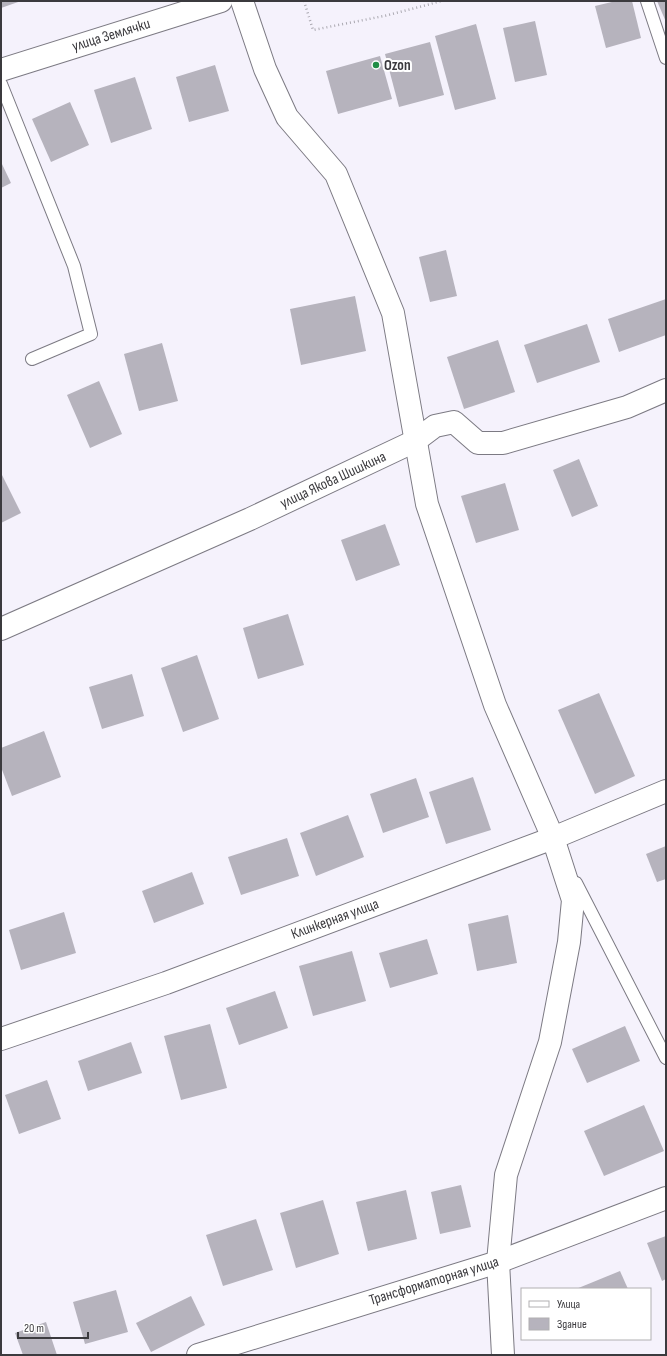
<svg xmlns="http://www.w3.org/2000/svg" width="667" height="1356" font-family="'Sofia Sans Condensed',sans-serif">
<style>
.building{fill:#b6b3bd}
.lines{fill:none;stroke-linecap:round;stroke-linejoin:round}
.lane-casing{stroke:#7c7a83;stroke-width:14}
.street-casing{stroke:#7c7a83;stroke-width:24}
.primary-casing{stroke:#7c7a83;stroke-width:24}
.path{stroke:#aba9b1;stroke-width:2.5;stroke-dasharray:1 3;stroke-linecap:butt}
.lane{stroke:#fff;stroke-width:12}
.street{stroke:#fff;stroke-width:22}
.primary{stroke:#fff;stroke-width:22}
.poi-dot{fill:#218e46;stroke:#fff;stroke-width:1.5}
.labels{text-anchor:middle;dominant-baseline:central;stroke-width:4;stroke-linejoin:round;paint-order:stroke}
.street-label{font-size:15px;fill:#3b3a3e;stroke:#fff}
.poi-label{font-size:15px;font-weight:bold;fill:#3b3a3e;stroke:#fff;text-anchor:start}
</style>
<rect width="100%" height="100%" fill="#f5f2fc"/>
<!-- building -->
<g class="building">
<path d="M1,1H21L1,8Z"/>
<path d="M616,1H632L641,38L606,48L595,6Z"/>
<path d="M657,1H666V22Z"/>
<path d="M535,21L547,75L515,82L503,28Z"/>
<path d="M476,24L496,99L455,110L435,36Z"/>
<path d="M430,42L444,95L399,107L385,54Z"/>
<path d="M380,56L392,99L338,114L326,71Z"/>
<path d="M215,65L229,111L189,122L176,77Z"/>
<path d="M135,77L152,129L111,143L94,90Z"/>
<path d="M70,102L89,145L51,162L32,119Z"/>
<path d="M1,162L11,183L1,188Z"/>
<path d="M446,250L457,296L430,302L419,257Z"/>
<path d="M355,296L366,351L301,365L290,309Z"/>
<path d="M666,299V335L619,352L608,319Z"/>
<path d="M587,324L600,362L537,383L524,345Z"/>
<path d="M498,340L515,392L464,409L447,357Z"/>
<path d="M162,343L178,401L139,411L124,354Z"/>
<path d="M99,381L122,434L90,448L67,395Z"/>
<path d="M579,459L598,506L572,517L553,470Z"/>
<path d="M1,473L21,513L1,523Z"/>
<path d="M505,483L519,530L476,543L461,496Z"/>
<path d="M385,524L400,565L356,581L341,540Z"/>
<path d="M288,614L304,665L258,679L243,628Z"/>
<path d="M197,655L219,719L183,732L161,668Z"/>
<path d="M132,674L144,716L102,729L89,687Z"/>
<path d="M599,693L635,776L595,794L558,710Z"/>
<path d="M44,731L61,777L12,796L1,767V748Z"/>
<path d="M473,777L491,830L446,844L429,792Z"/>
<path d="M416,778L429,817L383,833L370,794Z"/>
<path d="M348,815L364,857L316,876L300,833Z"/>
<path d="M287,838L299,876L241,895L228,857Z"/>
<path d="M666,846V879L657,882L646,854Z"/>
<path d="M192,872L204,904L154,923L142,891Z"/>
<path d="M64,912L76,953L21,970L9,930Z"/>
<path d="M508,915L517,963L477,971L468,924Z"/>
<path d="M427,939L438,974L390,988L379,953Z"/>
<path d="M352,951L366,1001L313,1016L299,966Z"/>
<path d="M275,991L288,1028L239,1045L226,1008Z"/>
<path d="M210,1024L227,1088L181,1100L164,1036Z"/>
<path d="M625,1026L640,1061L587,1083L572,1049Z"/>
<path d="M131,1042L142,1073L88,1091L78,1061Z"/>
<path d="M47,1080L61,1119L19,1134L5,1095Z"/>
<path d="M644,1105L664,1151L604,1176L584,1131Z"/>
<path d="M461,1185L471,1227L440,1234L431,1192Z"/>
<path d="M406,1190L417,1239L368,1251L356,1202Z"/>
<path d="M323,1200L339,1254L296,1268L280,1213Z"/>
<path d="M256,1219L273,1270L223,1286L206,1235Z"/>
<path d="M666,1236V1279L662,1281L647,1243Z"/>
<path d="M620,1271L628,1289H576Z"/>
<path d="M116,1290L128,1332L85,1344L73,1302Z"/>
<path d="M191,1296L205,1325L151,1352L136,1323Z"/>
<path d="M46,1322L57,1355H23L15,1333Z"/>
</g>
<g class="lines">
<defs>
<g id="lane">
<path d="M647,1L666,58"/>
<path d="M1,84L74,266L91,334L32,359"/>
<path d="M576,883L666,1058"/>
</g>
<g id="street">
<path d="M242,1L265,69L287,117L336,174L393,313L427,504L495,705L553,838L573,900L569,942L550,1042L506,1175L498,1262L503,1355"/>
<path d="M1,629L250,519L415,441L435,426L454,422L478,443H503L627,407L666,390"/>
<path d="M1,1039L166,983L553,838L666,791"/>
<path d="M198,1355L498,1262L666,1198"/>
</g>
<path id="primary" d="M1,70L221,1"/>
</defs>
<!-- lane casing -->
<use href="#lane" class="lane-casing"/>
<!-- street casing -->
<use href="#street" class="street-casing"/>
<!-- primary casing -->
<use href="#primary" class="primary-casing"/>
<!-- path -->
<path class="path" d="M304,1L313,30L384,16L442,1"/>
<!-- lane -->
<use href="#lane" class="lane"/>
<!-- street -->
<use href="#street" class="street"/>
<!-- primary -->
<use href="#primary" class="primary"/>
</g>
<!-- markers -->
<circle class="poi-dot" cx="376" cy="65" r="4"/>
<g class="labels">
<!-- street labels -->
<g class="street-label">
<text transform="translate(111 35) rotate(-17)">улица Землячки</text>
<text transform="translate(333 480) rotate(-25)">улица Якова Шишкина</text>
<text transform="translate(335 919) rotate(-20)">Клинкерная улица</text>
<text transform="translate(434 1281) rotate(-17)">Трансформаторная улица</text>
</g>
<!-- poi labels -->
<g class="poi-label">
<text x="384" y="65">Ozon</text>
</g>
</g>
<!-- border -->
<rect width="667" height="1356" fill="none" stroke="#3b3a3e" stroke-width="4"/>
<!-- legend -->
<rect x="521" y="1288" width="130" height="52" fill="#ffffff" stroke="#b1b0b2"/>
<rect x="529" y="1301" width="20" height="6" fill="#ffffff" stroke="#b1b0b2"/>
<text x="557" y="1308" font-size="12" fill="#3b3a3e">Улица</text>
<rect x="529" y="1318" width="20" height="12" fill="#b6b3bd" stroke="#b1b0b2"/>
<text x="557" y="1328" font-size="12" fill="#3b3a3e">Здание</text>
<!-- scale -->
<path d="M18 1332v6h70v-6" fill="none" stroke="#3b3a3e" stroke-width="2"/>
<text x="24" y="1332" font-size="12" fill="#3b3a3e" stroke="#ffffff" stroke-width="3" paint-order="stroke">20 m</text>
</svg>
